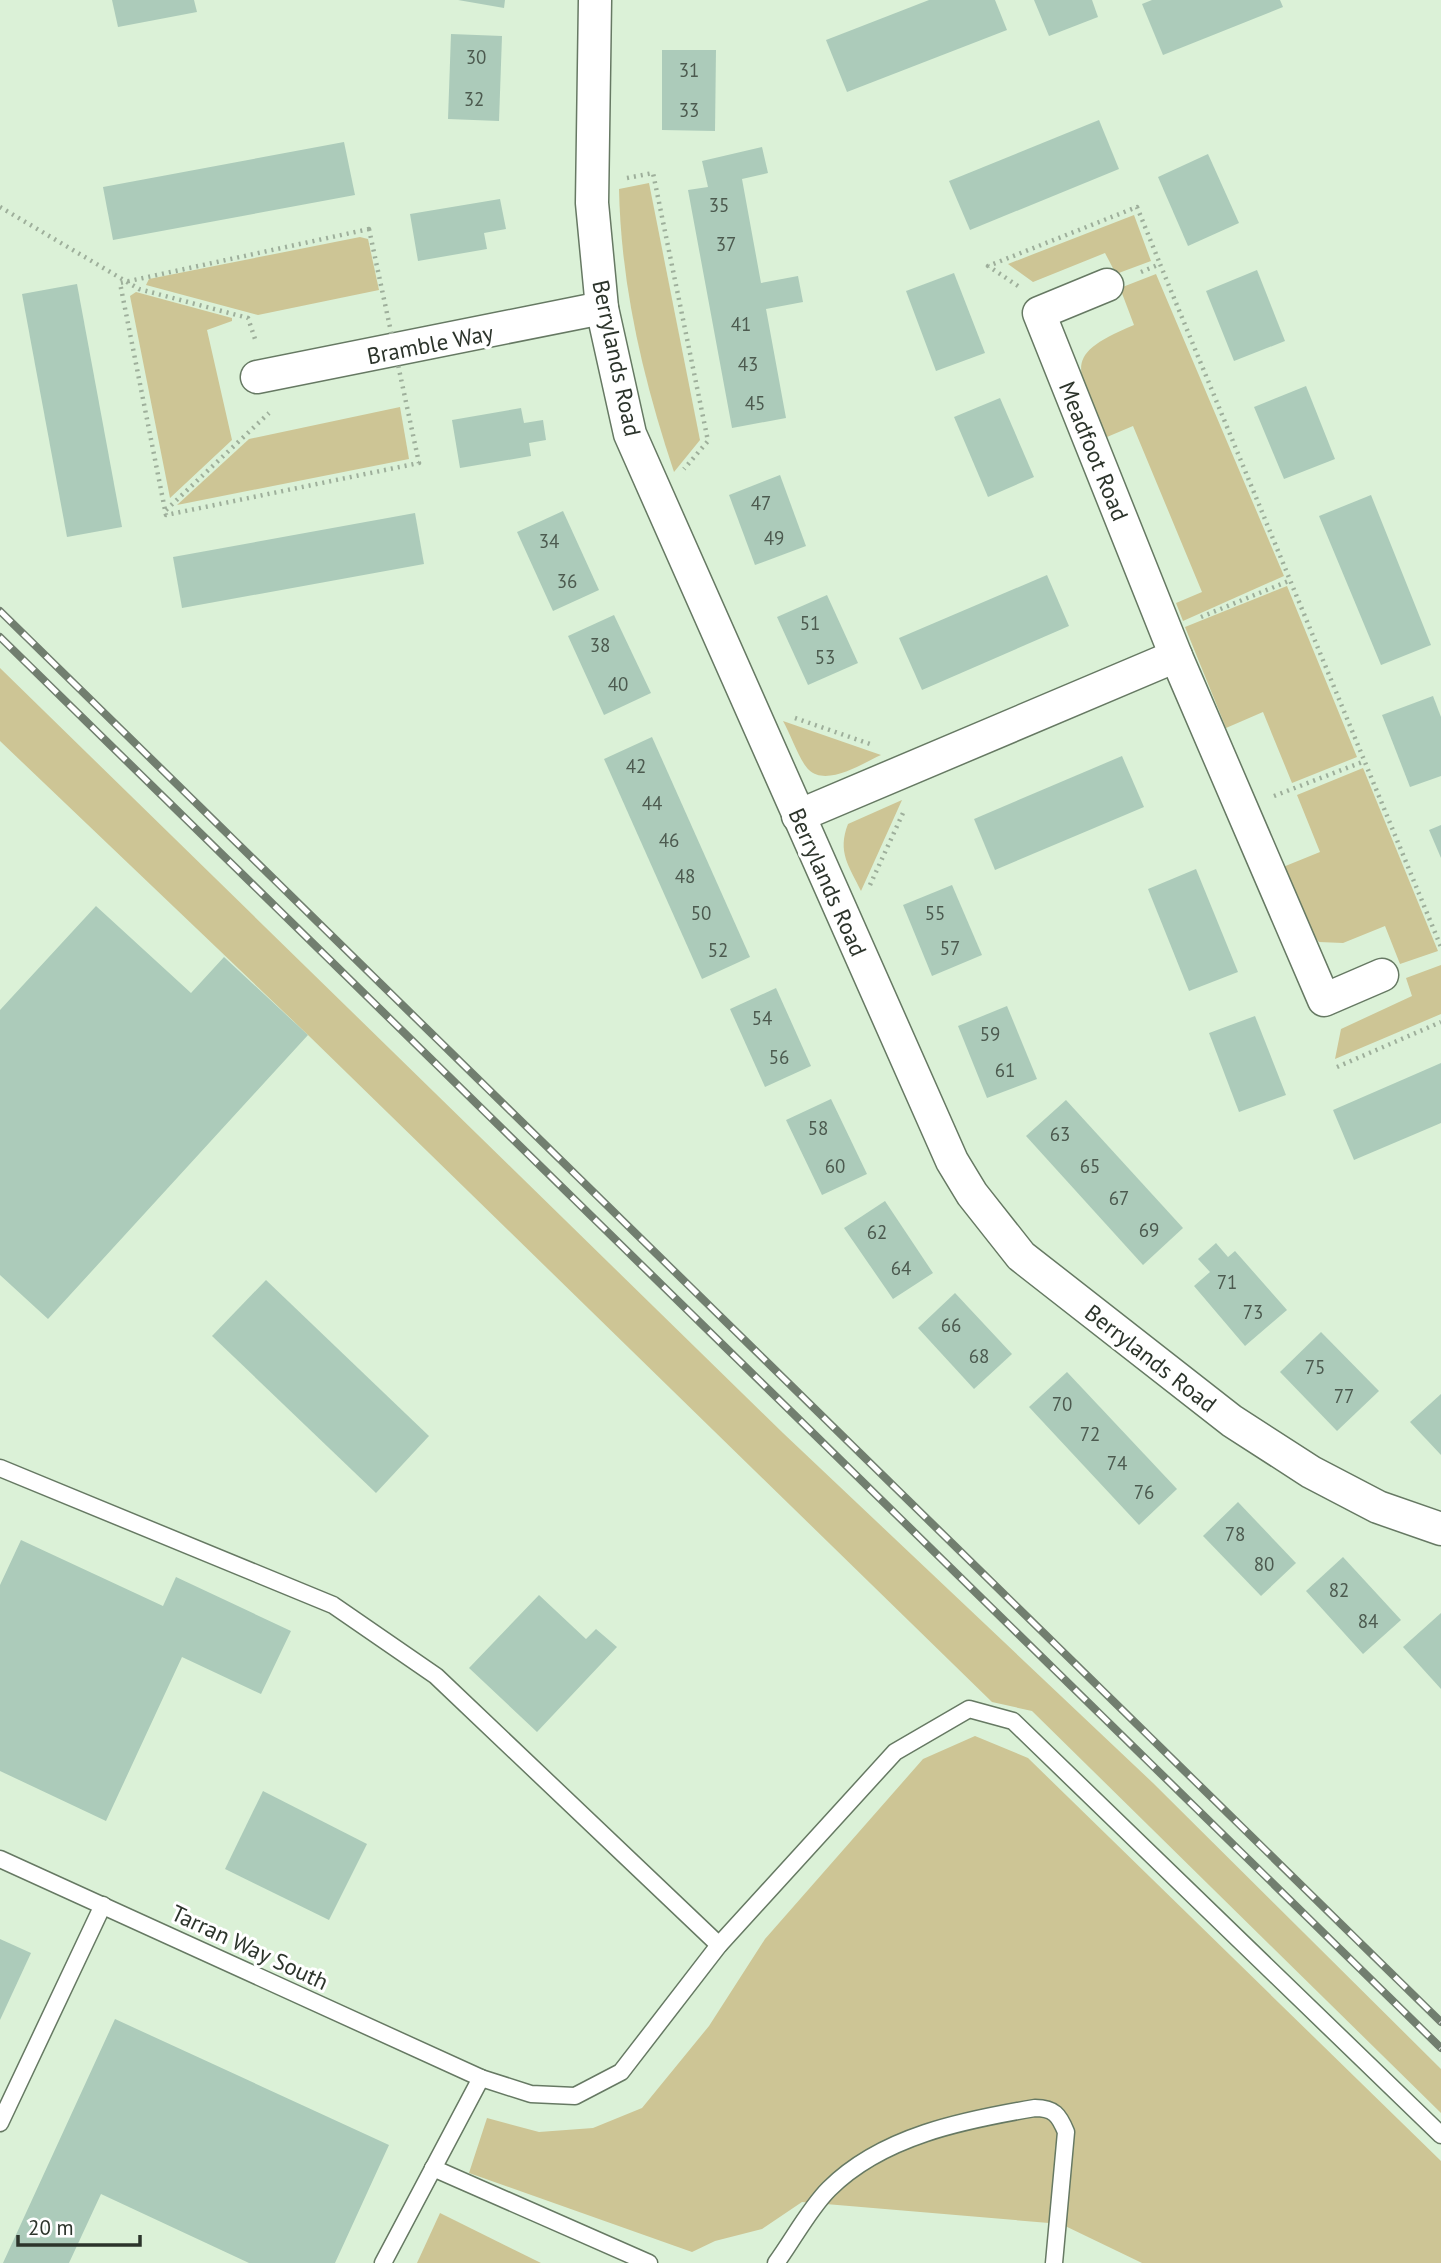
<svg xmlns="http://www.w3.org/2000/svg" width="1441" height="2263" font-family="'PT Sans',sans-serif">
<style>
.green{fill:#cdc595}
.building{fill:#accbba}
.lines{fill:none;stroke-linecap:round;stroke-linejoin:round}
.service-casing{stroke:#667963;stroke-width:19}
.minor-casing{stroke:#667963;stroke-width:35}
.path{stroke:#9eaf9b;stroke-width:4.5;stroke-dasharray:2 5;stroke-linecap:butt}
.service{stroke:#fff;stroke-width:16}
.minor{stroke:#fff;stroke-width:32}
.rail-casing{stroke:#717e6f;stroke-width:8}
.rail{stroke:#fff;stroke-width:5;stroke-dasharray:16;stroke-linecap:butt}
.labels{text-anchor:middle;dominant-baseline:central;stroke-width:6;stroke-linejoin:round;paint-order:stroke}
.number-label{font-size:19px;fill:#4c5a4f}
.street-label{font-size:23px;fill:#2c342b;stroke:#fff}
</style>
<rect width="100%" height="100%" fill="#dbf1d7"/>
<!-- green -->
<g class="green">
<path d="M649,183L700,440L674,472C643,379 621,286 619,189Z"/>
<path d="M1134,215L1151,261L1116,274L1105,253L1033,282L1008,264Z"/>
<path d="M360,237L368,239L379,290L258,315L146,285L149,279Z"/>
<path d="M1156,274L1284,576L1183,621L1176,603L1202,592L1133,426L1107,437C1080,371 1056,357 1134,325L1120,288Z"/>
<path d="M136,292L232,318V321L207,330L232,440L170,498L130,296Z"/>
<path d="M400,407L409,459L177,505L249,439Z"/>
<path d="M1287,586L1357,757L1292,783L1263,712L1226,728L1185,627Z"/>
<path d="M0,668L783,1433L1153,1783L1441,2069V2113L1032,1711L992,1702L308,1035L0,741Z"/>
<path d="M783,721L881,755C863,763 827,787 809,770C800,762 790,733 783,721Z"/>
<path d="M1363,768L1438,951L1400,964L1385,926L1343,943L1319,942L1310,931L1283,867L1320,852L1297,795Z"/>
<path d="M902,800L861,891C849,866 837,852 848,824Z"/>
<path d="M1441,965V1014L1335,1059L1341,1029L1412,996L1406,978Z"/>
<path d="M975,1736L1028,1758L1441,2161V2263H1142L1061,2224L802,2202L762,2229L715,2241L692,2252L469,2173L487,2118L539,2132L593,2128L642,2108L709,2026L765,1939L923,1759Z"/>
<path d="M440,2213L541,2263H417Z"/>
</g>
<!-- building -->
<g class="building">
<path d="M112,0H194L197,12L118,27Z"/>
<path d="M458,0H505L504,8Z"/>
<path d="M929,0H995L1007,30L847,92L826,40Z"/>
<path d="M1034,0H1092L1098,17L1049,36Z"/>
<path d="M1152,0H1280L1283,7L1163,55L1142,4Z"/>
<path d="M451,34L502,36L499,121L448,119Z"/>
<path d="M662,50H716L715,131L662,130Z"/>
<path d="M1099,120L1119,169L970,230L949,181Z"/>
<path d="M344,142L355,195L113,240L103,187Z"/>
<path d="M762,147L768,173L742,179L761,283L798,276L803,302L766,309L786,418L732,428L688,190L708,187L702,161Z"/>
<path d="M1208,154L1239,223L1188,246L1158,177Z"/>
<path d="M500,199L506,229L484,233L487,249L418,261L410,214Z"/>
<path d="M1257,270L1285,341L1234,361L1206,291Z"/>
<path d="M954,273L985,353L936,371L906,291Z"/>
<path d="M77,284L122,527L67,537L22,294Z"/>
<path d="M1306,386L1335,459L1284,479L1254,407Z"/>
<path d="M1000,398L1034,477L988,497L954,417Z"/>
<path d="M521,408L524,423L543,420L546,440L529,443L531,456L460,468L452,420Z"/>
<path d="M780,475L806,546L755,565L729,495Z"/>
<path d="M1371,495L1431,645L1381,665L1319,516Z"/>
<path d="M563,511L599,590L553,611L517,532Z"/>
<path d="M415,513L424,564L182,608L173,557Z"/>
<path d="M1047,575L1069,626L922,690L899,638Z"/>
<path d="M827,595L858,663L808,685L777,617Z"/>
<path d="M614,615L651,693L604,715L568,636Z"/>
<path d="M1433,696L1441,717V776L1410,787L1382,715Z"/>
<path d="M652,737L750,957L702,979L604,759Z"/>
<path d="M1122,756L1144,807L995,870L974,819Z"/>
<path d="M1441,825V858L1429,830Z"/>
<path d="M1196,869L1238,972L1189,991L1148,889Z"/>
<path d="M952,885L982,955L932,976L903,905Z"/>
<path d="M96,906L191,993L224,957L308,1035L48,1319L0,1275V1010Z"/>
<path d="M776,988L811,1066L765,1087L730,1009Z"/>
<path d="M1007,1006L1037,1079L987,1098L958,1026Z"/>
<path d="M1255,1016L1286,1095L1239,1112L1209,1033Z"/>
<path d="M1441,1063V1123L1354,1160L1333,1110Z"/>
<path d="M831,1099L867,1174L822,1195L786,1120Z"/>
<path d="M1066,1100L1183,1228L1143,1265L1026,1136Z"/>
<path d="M885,1201L933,1273L893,1299L844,1228Z"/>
<path d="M1216,1243L1228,1257L1235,1251L1287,1310L1245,1346L1194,1286L1210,1272L1198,1259Z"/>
<path d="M266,1280L429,1436L376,1493L212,1336Z"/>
<path d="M955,1293L1012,1354L974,1389L918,1328Z"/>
<path d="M1321,1332L1379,1391L1337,1431L1280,1372Z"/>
<path d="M1067,1372L1177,1489L1139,1525L1029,1407Z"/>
<path d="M1441,1394V1455L1410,1422Z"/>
<path d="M1238,1502L1296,1563L1261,1596L1203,1536Z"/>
<path d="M21,1540L163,1606L176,1577L291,1631L261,1694L182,1657L106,1821L0,1771V1585Z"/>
<path d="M1343,1557L1401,1620L1363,1654L1306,1591Z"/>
<path d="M539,1595L586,1639L596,1629L617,1647L537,1732L469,1668Z"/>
<path d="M1441,1613V1689L1403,1647Z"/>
<path d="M263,1791L367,1844L329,1920L225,1869Z"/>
<path d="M0,1939L31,1953L0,2020Z"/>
<path d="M115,2019L389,2145L335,2263H249L101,2194L69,2263H3Z"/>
</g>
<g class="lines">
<defs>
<g id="service">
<path d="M0,1468L333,1605L436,1676L719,1945"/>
<path d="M0,1859L481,2078L531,2094L575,2096L621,2072L719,1945L895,1752L969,1709L1013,1721L1441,2135"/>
<path d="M0,2123L103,1905"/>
<path d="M433,2168L649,2263"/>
<path d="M383,2263L481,2078"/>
<path d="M776,2263C793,2240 809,2209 829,2189C882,2136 964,2120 1035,2108C1054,2108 1059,2115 1066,2132L1054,2263"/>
</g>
<g id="minor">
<path d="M595,0L592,203L602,308L630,434L952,1161L972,1194L1021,1256L1232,1421L1311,1472L1378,1507L1441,1529"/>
<path d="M1107,285L1039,313L1176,656L1324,1000L1382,975"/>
<path d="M257,377L602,308"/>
<path d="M798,816L1176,656"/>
</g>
</defs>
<!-- service casing -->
<use href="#service" class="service-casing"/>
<!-- minor casing -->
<use href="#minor" class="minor-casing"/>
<!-- path -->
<g class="path">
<path d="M627,178L653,173L708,441L684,469"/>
<path d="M0,207L139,289L248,318L256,342"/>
<path d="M369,229L419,463L166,515L120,283Z"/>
<path d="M1141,272L1160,264L1441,947"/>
<path d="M1018,286L988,266L1137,207L1160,264"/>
<path d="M166,510L269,413"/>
<path d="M1201,617L1291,580"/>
<path d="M795,718L870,744"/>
<path d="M1274,796L1365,761"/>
<path d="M870,885L903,813"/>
<path d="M1337,1067L1441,1022"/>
</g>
<!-- service -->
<use href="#service" class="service"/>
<!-- minor -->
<use href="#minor" class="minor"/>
<defs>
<g id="rail">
<path d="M0,611L1441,2022"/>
<path d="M0,637L1441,2048"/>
</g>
</defs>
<!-- rail casing -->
<use href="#rail" class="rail-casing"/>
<!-- rail -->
<use href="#rail" class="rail"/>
</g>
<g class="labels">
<!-- number labels -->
<g class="number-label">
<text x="476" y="57">30</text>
<text x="689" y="70">31</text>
<text x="474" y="99">32</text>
<text x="689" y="110">33</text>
<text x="719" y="205">35</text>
<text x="726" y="244">37</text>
<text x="741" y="324">41</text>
<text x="748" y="364">43</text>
<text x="755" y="403">45</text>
<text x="761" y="503">47</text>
<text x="774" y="538">49</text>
<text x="549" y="541">34</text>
<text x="567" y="581">36</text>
<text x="810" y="623">51</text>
<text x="600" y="645">38</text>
<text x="825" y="657">53</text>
<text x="618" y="684">40</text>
<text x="636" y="766">42</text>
<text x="652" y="803">44</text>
<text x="669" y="840">46</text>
<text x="685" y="876">48</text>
<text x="701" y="913">50</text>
<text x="935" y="913">55</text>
<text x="950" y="948">57</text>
<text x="718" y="950">52</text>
<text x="762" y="1018">54</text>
<text x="990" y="1034">59</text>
<text x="779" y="1057">56</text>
<text x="1005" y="1070">61</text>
<text x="818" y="1128">58</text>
<text x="1060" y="1134">63</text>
<text x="835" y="1166">60</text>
<text x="1090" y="1166">65</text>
<text x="1119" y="1198">67</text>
<text x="1149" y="1230">69</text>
<text x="877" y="1232">62</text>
<text x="901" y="1268">64</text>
<text x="1227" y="1282">71</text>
<text x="1253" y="1312">73</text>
<text x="951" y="1325">66</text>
<text x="979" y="1356">68</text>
<text x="1315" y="1367">75</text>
<text x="1344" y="1396">77</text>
<text x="1062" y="1404">70</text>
<text x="1090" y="1434">72</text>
<text x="1117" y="1463">74</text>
<text x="1144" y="1492">76</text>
<text x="1235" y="1534">78</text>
<text x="1264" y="1564">80</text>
<text x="1339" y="1590">82</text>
<text x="1368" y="1621">84</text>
</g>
<!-- street labels -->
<g class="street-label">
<text transform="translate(430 344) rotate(-11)">Bramble Way</text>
<text transform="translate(617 358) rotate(78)">Berrylands Road</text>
<text transform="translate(1094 451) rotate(68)">Meadfoot Road</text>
<text transform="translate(828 882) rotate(66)">Berrylands Road</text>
<text transform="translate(1151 1358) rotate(38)">Berrylands Road</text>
<text transform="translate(250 1947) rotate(25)">Tarran Way South</text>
</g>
</g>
<!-- scale -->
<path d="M18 2235v10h122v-10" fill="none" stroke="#2c342b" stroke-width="3.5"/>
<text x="28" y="2235" font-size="21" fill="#2c342b" stroke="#ffffff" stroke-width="5" paint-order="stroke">20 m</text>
</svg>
